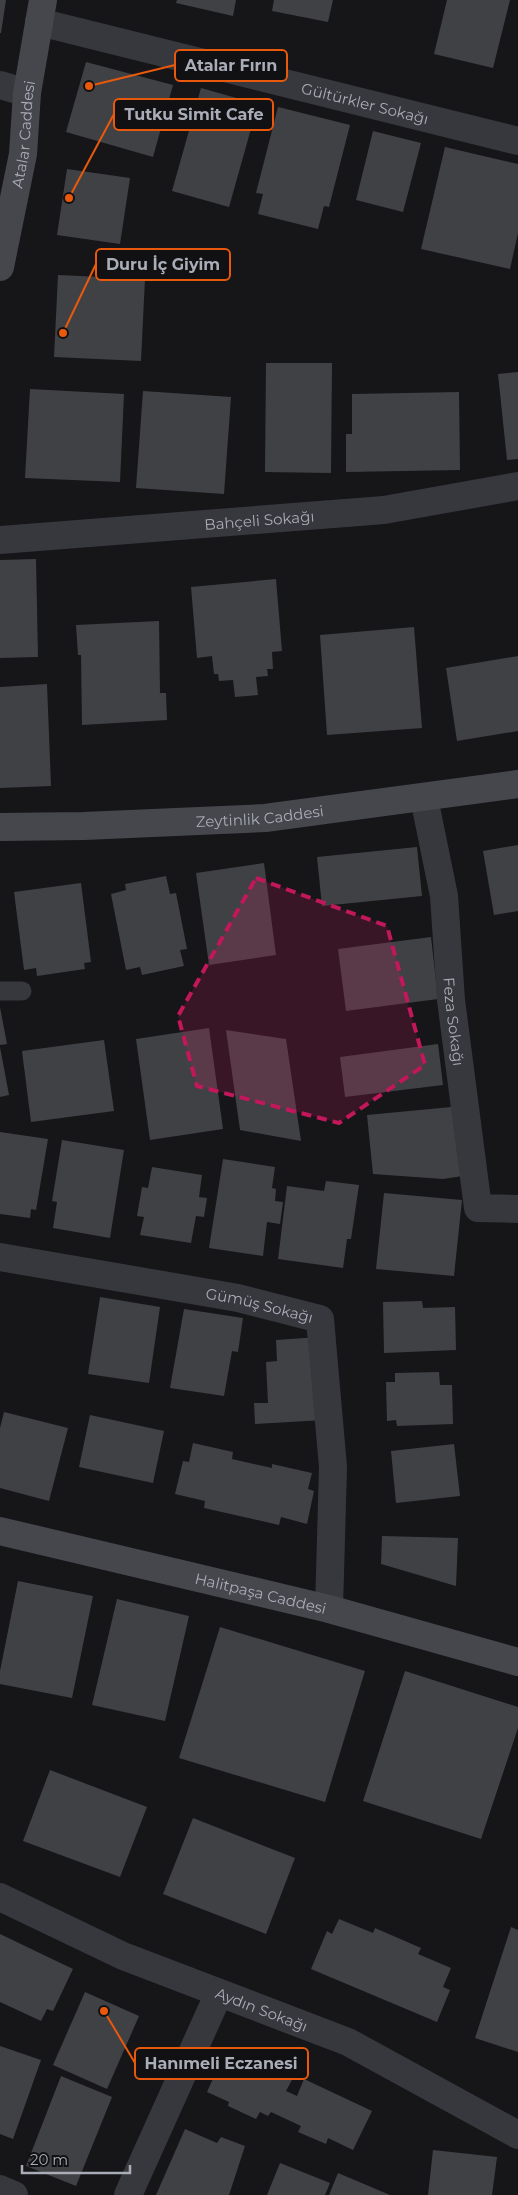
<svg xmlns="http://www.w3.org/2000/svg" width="518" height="2195" font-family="Montserrat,sans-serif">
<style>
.building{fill:#404145}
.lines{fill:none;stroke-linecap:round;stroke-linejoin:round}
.lane{stroke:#37383d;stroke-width:19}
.street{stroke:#37383d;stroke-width:28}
.secondary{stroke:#45474d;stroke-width:28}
.marked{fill:#c2185b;fill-opacity:0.2;stroke:#c2185b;stroke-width:4;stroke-dasharray:10 6;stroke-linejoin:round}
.labels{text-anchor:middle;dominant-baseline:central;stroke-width:4;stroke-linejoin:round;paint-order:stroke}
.street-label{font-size:15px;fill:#a8adb8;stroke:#111113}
.leader{fill:none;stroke:#e8590c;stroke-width:2}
.callout-dot{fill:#e8590c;stroke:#111113;stroke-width:2}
.callout{fill:#111113;stroke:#e8590c;stroke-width:2}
.callout-label{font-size:16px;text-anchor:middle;font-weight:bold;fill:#a8adb8}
</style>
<rect width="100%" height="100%" fill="#161618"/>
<!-- building -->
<g class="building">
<path d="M0,0H6L1,33H0Z"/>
<path d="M177,0H236L233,16L176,3Z"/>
<path d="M274,0H333L328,22L272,11Z"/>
<path d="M447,0H510L493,68L434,54Z"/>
<path d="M86,62L173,85L153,157L66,132Z"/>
<path d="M201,88L258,104L229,207L172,191Z"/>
<path d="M278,107L350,125L329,207L324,206L318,229L258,214L263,194L256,193Z"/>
<path d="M373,131L421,143L403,212L356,200Z"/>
<path d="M445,147L518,164V233L510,269L421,249Z"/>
<path d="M67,169L130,178L120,244L57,235Z"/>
<path d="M58,275L145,279L141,361L54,357Z"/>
<path d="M266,363H332L331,473L265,472Z"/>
<path d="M518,372V459L507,460L498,374Z"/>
<path d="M30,389L124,394L120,482L25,478Z"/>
<path d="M143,391L231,397L224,494L136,488Z"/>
<path d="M459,392L460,470L346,472V434H352V394Z"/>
<path d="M36,559L38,657L0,658V560Z"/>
<path d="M276,579L282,651L272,652L273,669H267L268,676L256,677L258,695L235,697L233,680L219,681L218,674H214L212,656L197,658L191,587Z"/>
<path d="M159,621L160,693H166L167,720L82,725L81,655H78L76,625Z"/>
<path d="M414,627L422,728L327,735L320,635Z"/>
<path d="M518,656V731L457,741L446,668Z"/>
<path d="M47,684L51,786L0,788V687Z"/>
<path d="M518,845V911L494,915L483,851Z"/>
<path d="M417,847L422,896L322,906L317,857Z"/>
<path d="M264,863L276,955L209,965L196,873Z"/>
<path d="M166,876L170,894L176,893L187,949L180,950L184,966L142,975L140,967L126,970L111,894L126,890L125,884Z"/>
<path d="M81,883L91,962L84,963L85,969L37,976L36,968L24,970L14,892Z"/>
<path d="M431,937L438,999L346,1011L338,949Z"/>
<path d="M0,1007L7,1044L0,1045Z"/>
<path d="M209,1028L223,1129L150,1140L136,1039Z"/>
<path d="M226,1030L286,1039L301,1141L240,1130Z"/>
<path d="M104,1040L114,1111L31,1122L22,1051Z"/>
<path d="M438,1044L443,1085L345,1097L340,1057Z"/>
<path d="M0,1047L9,1095L0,1097Z"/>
<path d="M462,1106L469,1175L443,1179L373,1174L367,1115Z"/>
<path d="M0,1132L48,1139L36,1210L31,1209L30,1218L0,1214Z"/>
<path d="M62,1140L124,1150L110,1238L53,1228L57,1202L52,1201Z"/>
<path d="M223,1159L275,1167L272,1188L276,1189L275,1201L283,1202L280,1224L267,1222L263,1256L209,1248Z"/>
<path d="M152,1167L202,1175L199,1197L207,1198L204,1217L196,1216L191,1243L140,1235L144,1217L137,1216L142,1187L148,1188Z"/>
<path d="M326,1181L359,1185L351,1239H347L343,1268L278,1259L287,1186L324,1191Z"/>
<path d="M384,1193L462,1200L454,1276L376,1269Z"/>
<path d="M100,1297L160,1307L149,1383L88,1374Z"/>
<path d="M422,1301L423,1308L455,1307L456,1350L384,1353L383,1302Z"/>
<path d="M184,1309L243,1318L238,1352L232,1351L224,1396L170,1388Z"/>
<path d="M319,1337L324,1420L255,1424L254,1403H268L266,1362L277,1361L276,1340Z"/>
<path d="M439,1372L440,1385H452L453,1424L397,1426L396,1420L387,1421L386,1382H395V1373Z"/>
<path d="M4,1412L68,1428L49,1501L0,1488V1428Z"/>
<path d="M90,1415L164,1431L153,1483L79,1467Z"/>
<path d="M193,1443L233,1452L232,1459L272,1468V1464L312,1473L308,1489L314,1491L307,1524L281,1517L279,1525L204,1508L205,1501L175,1494L183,1461L189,1462Z"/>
<path d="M454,1444L460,1496L396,1503L391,1451Z"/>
<path d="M382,1536L458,1538L456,1586L381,1564Z"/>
<path d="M18,1581L93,1596L72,1698L0,1684V1671Z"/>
<path d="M117,1599L189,1616L165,1721L92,1705Z"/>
<path d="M220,1627L365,1671L325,1802L179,1758Z"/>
<path d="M405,1671L518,1707V1728L481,1839L363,1801Z"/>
<path d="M50,1770L147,1807L120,1877L23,1841Z"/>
<path d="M193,1818L295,1858L266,1934L163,1894Z"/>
<path d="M339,1919L373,1933L375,1928L421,1948L418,1954L451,1968L443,1987L450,1990L437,2022L311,1969L327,1931L332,1934Z"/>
<path d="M511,1927L518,1930V2052L475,2038Z"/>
<path d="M0,1934L73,1969L53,2011L47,2009L41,2021L0,2002Z"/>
<path d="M85,1992L139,2016L107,2089L53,2065Z"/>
<path d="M0,2046L41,2060L13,2139L0,2134Z"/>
<path d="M227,2047L293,2078L286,2091L297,2096L304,2079L372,2111L353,2150L328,2138L326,2144L298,2132L301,2126L271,2112L268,2116L260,2112L256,2119L228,2106L229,2102L207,2092Z"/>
<path d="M61,2076L112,2097L76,2186L26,2166Z"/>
<path d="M185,2129L217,2143L221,2137L245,2146L229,2195H156Z"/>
<path d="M433,2150L497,2157L492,2195H428Z"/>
<path d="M280,2163L330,2183L325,2195H267Z"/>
<path d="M338,2173L390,2195H329Z"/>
</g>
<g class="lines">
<!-- lane -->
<path class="lane" d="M0,991H22"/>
<!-- street -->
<g class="street">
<path id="s1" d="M39,22L518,141"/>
<path d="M0,85L27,93"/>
<path id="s2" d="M0,540L384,510L518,486"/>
<path id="s3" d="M424,798L444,896L451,1000L478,1208L518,1209"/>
<path id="s4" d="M0,1257L238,1298L320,1319L333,1467L329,1609"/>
<path id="s5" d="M0,1897L123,1956L348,2042L518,2135"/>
<path d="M0,2189L14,2195"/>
<path d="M128,2195L219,1993"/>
</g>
<!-- secondary -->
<g class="secondary">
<path id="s6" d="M0,267L23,154L27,93L43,0"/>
<path id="s7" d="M0,827L84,826L265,818L518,784"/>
<path id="s8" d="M0,1531L329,1609L518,1662"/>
</g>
</g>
<!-- marked area -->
<path class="marked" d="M256,878L387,926L425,1065L339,1123L197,1086L178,1016Z"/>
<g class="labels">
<!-- street labels -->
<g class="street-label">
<text stroke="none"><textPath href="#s1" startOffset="336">Gültürkler Sokağı</textPath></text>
<text stroke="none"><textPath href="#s6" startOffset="135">Atalar Caddesi</textPath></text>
<text stroke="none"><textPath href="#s2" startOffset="260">Bahçeli Sokağı</textPath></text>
<text stroke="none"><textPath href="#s7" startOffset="260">Zeytinlik Caddesi</textPath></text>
<text stroke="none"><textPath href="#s3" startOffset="226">Feza Sokağı</textPath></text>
<text stroke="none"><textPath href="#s4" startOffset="264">Gümüş Sokağı</textPath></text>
<text stroke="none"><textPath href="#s8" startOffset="268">Halitpaşa Caddesi</textPath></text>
<text stroke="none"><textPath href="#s5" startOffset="285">Aydın Sokağı</textPath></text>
</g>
</g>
<!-- callouts -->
<path class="leader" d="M89 86L175 65M69 198L114 114M63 333L96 264M104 2011L135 2063"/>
<g class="callout-dot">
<circle cx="89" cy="86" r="5"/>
<circle cx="69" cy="198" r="5"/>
<circle cx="63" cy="333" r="5"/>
<circle cx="104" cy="2011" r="5"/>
</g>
<g class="callout">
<rect x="175" y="50" width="112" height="31" rx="5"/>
<rect x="114" y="99" width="159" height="31" rx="5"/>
<rect x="96" y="249" width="134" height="31" rx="5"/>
<rect x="135" y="2048" width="173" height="31" rx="5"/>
</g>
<g class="callout-label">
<text x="231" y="71">Atalar Fırın</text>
<text x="194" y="120">Tutku Simit Cafe</text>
<text x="163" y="270">Duru İç Giyim</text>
<text x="221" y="2069">Hanımeli Eczanesi</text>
</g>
<!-- scale -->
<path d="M22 2165v8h108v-8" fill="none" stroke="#a8adb8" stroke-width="2.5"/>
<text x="30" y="2165" font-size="15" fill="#a8adb8" stroke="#111113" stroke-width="4" paint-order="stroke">20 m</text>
</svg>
